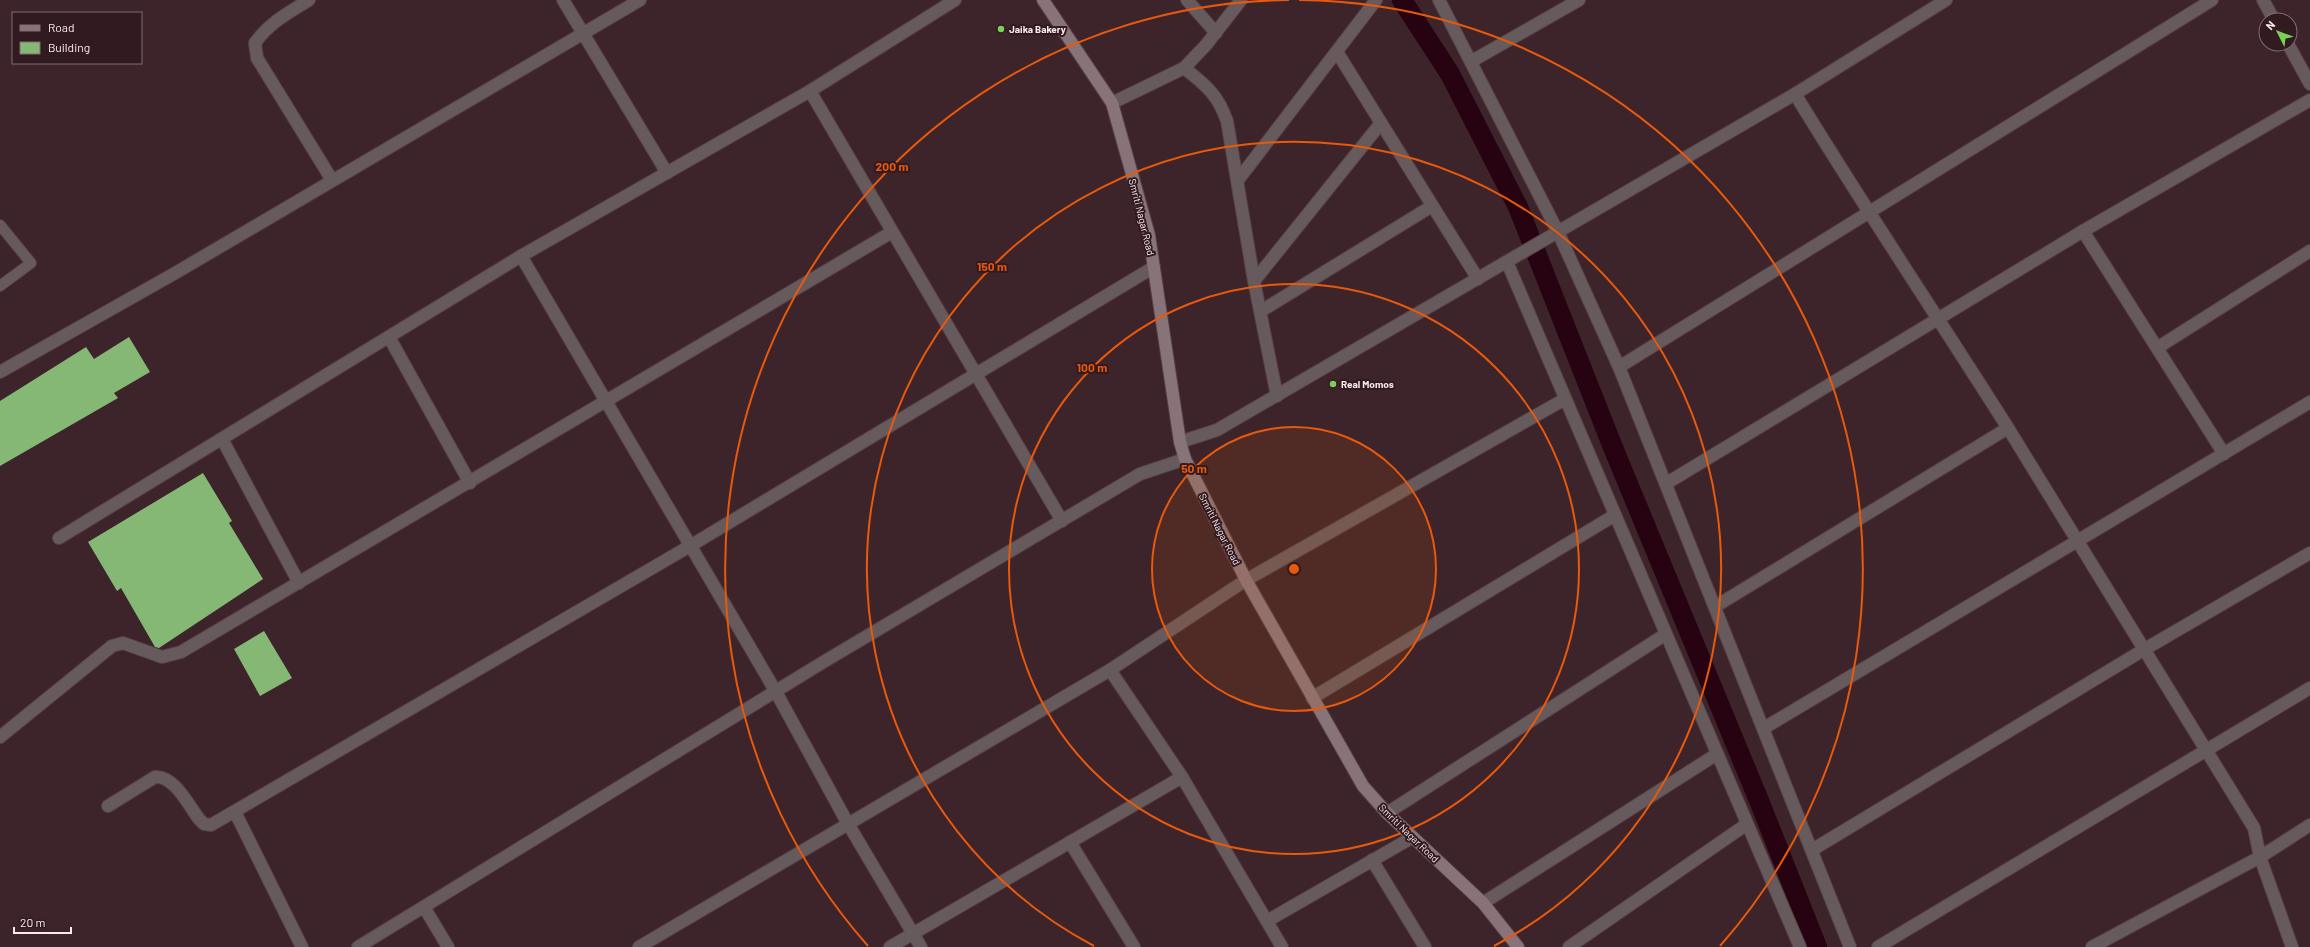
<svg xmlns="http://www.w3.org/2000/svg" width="2310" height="947" font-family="Barlow,sans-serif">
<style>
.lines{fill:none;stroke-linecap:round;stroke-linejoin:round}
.canal{stroke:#270210;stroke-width:20}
.building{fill:#85b874}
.lane-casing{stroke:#574045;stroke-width:12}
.street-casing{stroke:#574045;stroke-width:14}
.secondary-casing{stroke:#574045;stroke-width:14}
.lane{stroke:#675a5d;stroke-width:10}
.street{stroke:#675a5d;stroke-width:12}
.secondary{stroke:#887478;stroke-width:12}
.ring{fill:none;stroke:#e8590c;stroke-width:2}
.poi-dot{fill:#78d259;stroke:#311a20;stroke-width:1.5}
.labels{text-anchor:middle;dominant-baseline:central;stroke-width:4;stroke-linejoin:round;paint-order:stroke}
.poi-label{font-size:10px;font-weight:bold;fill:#faeaed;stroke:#311a20;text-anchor:start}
.street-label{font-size:10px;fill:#faeaed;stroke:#311a20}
.centre{fill:#e8590c;stroke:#311a20;stroke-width:2}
.ring-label{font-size:12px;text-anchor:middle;font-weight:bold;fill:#e8590c;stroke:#311a20;stroke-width:4;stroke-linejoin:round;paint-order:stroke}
</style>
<rect width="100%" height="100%" fill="#3c242a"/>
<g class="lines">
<!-- canal -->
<path class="canal" d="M1402,0L1450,74L1518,207L1612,445L1760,803L1817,947"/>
</g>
<!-- building -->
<g class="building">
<path d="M129,337L150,372L114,393L118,398L0,466V401L86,347L94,359Z"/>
<path d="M203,473L232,521L229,523L263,579L159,648L155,647L121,588L117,591L88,542Z"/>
<path d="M264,631L292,678L260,696L234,649Z"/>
</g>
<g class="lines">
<defs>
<path id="lane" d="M0,225L31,263L0,286"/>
<g id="street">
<path d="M309,0C288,13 269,23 255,43L257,58L332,180"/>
<path d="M563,0L667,173"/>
<path d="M1187,0L1216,33"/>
<path d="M1439,0L1558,232L1619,367L1850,947"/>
<path d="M2263,0L2274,20"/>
<path d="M2288,44L2310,84"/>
<path d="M1337,52L1478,279"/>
<path d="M1472,61L1579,0"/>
<path d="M1184,68C1206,85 1218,95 1227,121L1254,281L1277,396"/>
<path d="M810,91L1062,521"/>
<path d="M1795,94C1864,207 1937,316 2008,428C2091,561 2171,695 2254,828L2260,857L2292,947"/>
<path d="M1112,103L1184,68L1206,45L1241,0"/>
<path d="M1238,180L1376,0"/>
<path d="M2083,231L2224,454"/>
<path d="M521,256L776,692L847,822L921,947"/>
<path d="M1507,262L1800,947"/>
<path d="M1254,281L1381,123"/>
<path d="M1261,311L1432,206"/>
<path d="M389,337L470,483"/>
<path d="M2157,348L2310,251"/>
<path d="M1619,367L2212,0"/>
<path d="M0,372L177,272L640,0"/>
<path d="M222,439L299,583"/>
<path d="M1180,442L1217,430L1795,94L1946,0"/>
<path d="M1667,483L2083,231L2310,100"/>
<path d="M59,538L521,256L810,91L955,0"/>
<path d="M1716,606L2008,428"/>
<path d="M1110,670L1182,777L1282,947"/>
<path d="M1312,698L1615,515"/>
<path d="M1764,728L2310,402"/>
<path d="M0,737L112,646L123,643L162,657L181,652L892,232"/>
<path d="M108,806L155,777C174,775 189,806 199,819L204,824L211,825L690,546L1154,267"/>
<path d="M235,812L302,947"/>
<path d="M1387,813L1666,634"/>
<path d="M1070,842L1134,947"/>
<path d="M1812,850L2145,649L2310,553"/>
<path d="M1372,860L1425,947"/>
<path d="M1483,903L1717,754"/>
<path d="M424,907L448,947"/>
<path d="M1267,921L1413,837"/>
<path d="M358,947L825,661L1140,474L1185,459"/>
<path d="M639,947L1110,670L1246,580L1565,399"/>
<path d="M890,947L1182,777"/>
<path d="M1569,947L1747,824"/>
<path d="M1878,947L2310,688"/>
<path d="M2092,947L2260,857L2310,825"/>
</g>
<path id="secondary" d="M1043,0L1112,103L1149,235L1180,442L1185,459L1246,580L1363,786L1387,813L1483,903L1518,947"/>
</defs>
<!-- lane casing -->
<use href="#lane" class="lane-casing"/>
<!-- street casing -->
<use href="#street" class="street-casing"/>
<!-- secondary casing -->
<use href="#secondary" class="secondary-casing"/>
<!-- lane -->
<use href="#lane" class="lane"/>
<!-- street -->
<use href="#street" class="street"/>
<!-- secondary -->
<use href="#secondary" class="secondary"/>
</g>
<!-- distance rings -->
<circle cx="1294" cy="569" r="142" fill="#e8590c" fill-opacity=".12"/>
<g class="ring">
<circle cx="1294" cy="569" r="142"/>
<circle cx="1294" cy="569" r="285"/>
<path d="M1094 946A427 427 0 1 1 1494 946"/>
<path d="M868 946A569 569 0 0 1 1289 0M1299 0A569 569 0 0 1 1720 946"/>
</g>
<!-- markers -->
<g class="poi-dot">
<circle cx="1001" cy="29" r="4"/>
<circle cx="1333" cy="384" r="4"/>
</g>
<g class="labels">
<!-- poi labels -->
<g class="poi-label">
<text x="1009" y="29">Jaika Bakery</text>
<text x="1341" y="384">Real Momos</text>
</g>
<!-- street labels -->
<g class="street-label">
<text transform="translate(1142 217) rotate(76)">Smriti Nagar Road</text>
<text transform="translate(1220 529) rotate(63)">Smriti Nagar Road</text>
<text transform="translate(1409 833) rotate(44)">Smriti Nagar Road</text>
</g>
</g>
<circle cx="1294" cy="569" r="6" class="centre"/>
<g class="ring-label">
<text x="892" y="171">200 m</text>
<text x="992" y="271">150 m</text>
<text x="1092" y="372">100 m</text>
<text x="1194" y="473">50 m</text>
</g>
<!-- legend -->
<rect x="12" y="12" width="130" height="52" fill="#311a20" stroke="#816d72"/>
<rect x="20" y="25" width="20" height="6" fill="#887478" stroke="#816d72"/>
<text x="48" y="32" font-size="12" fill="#faeaed">Road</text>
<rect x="20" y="42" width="20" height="12" fill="#85b874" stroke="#816d72"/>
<text x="48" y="52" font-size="12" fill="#faeaed">Building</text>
<!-- north arrow -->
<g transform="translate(2278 32) rotate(312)"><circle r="19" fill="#311a20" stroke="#816d72"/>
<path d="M0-3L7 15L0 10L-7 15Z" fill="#78d259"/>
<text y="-6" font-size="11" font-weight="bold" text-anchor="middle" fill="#faeaed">N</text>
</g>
<!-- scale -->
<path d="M14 927v6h57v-6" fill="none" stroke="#faeaed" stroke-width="2"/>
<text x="20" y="927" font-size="12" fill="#faeaed" stroke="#311a20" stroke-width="3" paint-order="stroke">20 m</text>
</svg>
